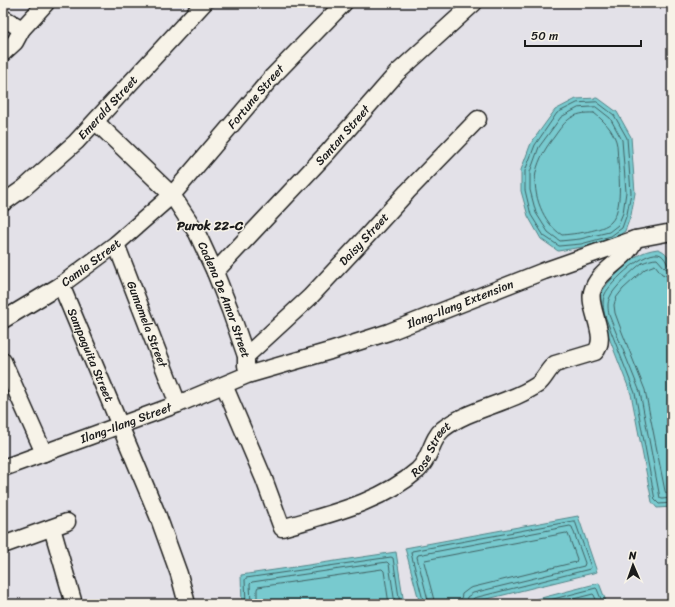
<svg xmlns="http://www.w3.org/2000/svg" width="675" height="607" font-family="Sriracha,sans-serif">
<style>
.water{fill:#78cacf;stroke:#538487}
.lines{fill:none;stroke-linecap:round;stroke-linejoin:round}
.shore{stroke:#416264;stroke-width:1}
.minor-casing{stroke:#1c1c1c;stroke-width:19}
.minor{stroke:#f7f3e8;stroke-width:16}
.labels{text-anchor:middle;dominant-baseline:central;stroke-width:3;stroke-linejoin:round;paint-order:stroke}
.street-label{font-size:12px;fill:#1c1c1c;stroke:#f7f3e8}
.neighbourhood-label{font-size:13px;font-weight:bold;fill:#1c1c1c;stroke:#f7f3e8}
</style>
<rect width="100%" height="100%" fill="#e3e1e8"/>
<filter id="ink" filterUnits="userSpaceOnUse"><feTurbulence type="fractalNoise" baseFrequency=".025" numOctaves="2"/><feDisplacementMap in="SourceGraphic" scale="8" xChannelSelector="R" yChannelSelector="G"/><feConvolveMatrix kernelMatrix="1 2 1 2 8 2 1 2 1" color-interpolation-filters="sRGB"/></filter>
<g filter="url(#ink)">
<!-- water -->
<g class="water">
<path d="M598,98L617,112L631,137L635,193L631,215L625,231L613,240L582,247L558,251L541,239L528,216L521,191V170L531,143L555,110L576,99Z"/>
<path d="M658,249C667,252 669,257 672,267V507L657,508L652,502L631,394L601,317C599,309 598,300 602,292C606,283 628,262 637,256C643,252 650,250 658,249Z"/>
<path d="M578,516L597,572L467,604H420L405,548Z"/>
<path d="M396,552L404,604H242L241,575Z"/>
<path d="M599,583L607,604H518Z"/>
</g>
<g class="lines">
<!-- shore -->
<g class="shore">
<path d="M597,102L614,115L627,138L631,193L627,214L622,228L611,236L581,244L559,246L544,236L531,215L525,190V171L535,145L557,113L577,103Z"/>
<path d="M596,107L610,118L622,140L626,192L623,213L618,225L609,232L580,239L560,241L548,232L536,213L530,190V172L539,147L561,117L578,108Z"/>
<path d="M594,113C604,121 612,129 616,141C618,147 617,154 618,160C619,175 623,210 611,222C603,231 573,234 562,235C543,223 532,194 536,172C539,159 546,147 554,137C566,120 572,112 594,113Z"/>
<path d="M672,271L665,268L657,259C652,259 647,261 642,263C635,268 613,289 610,297C607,303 608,309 609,315L640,392L660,498L662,499L672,498"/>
<path d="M672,277L662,274L655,265L645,269L623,289L616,298L614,305L615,313L622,332L645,390L665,491L666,493L672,492"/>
<path d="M605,316C603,308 602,301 605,294C610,283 647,247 661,255C664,257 666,261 668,265L672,266"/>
<path d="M605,316L635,393L655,500L659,504L672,503"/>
<path d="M246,604L245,580L246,578L391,557L393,558L400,604"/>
<path d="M251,604L250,584L252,582L387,562L389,564L395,604"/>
<path d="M257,604V589L258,587L382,569L384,571L389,604"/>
<path d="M424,604L411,553L412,551L573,521H575L591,567L590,569L474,598L471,601V604"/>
<path d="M429,604L417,557L418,555L570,526L572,527L585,563L584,566L473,593L467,597L466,604"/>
<path d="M435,604L424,562L425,560L566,533L568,534L577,559L576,562L470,588L462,594L460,604"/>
<path d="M534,604L596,588L597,589L603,604"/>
<path d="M554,604L593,594L594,595L598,604"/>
</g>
<defs>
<g id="minor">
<path d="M3,18L22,29"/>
<path d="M3,53L15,42L22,29L46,3"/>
<path id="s1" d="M96,122L172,195L197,233L215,272L230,310L246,356V366"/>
<path id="s2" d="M3,203L24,188L76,142L204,3"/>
<path id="s3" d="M116,244L178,404"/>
<path id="s4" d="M215,272L328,152L397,73L474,3"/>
<path id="s5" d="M61,285L158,516L179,574L187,604"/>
<path id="s6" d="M3,320L61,285L116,244L172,195L273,76L344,3"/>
<path id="s7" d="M246,356L310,297L367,236L407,192L478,119"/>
<path d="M3,361L44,453"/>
<path id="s8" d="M224,385L264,479L282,528C329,514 380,503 418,470C431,458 431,439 443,429C470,408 509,404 537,385C545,379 547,370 555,364L595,352C609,338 588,309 592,292C598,269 627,261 635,239"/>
<path id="s9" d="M3,468L178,404L247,375L330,351L389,332L544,271L635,239L672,232"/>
<path d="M52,528L74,604"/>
<path d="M3,545L67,522"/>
</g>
</defs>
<!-- minor casing -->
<use href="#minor" class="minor-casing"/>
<!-- minor -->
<use href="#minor" class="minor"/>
</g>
</g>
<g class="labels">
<!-- street labels -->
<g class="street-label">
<text stroke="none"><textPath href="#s6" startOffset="340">Fortune Street</textPath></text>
<text stroke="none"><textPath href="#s2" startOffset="142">Emerald Street</textPath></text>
<text stroke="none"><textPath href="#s4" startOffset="187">Santan Street</textPath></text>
<text stroke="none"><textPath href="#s7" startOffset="166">Daisy Street</textPath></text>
<text stroke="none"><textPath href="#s6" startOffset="105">Camia Street</textPath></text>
<text stroke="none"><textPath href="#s1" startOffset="223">Cadena De Amor Street</textPath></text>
<text stroke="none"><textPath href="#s9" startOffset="486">Ilang-Ilang Extension</textPath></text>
<text stroke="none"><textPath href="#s3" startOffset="86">Gumamela Street</textPath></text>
<text stroke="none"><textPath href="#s5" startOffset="76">Sampaguita Street</textPath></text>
<text stroke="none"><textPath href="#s9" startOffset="131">Ilang-Ilang Street</textPath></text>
<text stroke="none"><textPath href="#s8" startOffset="328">Rose Street</textPath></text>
</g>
<!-- neighbourhood labels -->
<g class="neighbourhood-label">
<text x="210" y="225">Purok 22-C</text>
</g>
</g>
<!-- margin -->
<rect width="675" height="607" fill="none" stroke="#f7f3e8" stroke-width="16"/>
<rect x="8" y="8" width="659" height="591" fill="none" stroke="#1c1c1c" stroke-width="1.5" filter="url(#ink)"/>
<!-- north arrow -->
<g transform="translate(633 565) rotate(358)" stroke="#f7f3e8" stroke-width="3" paint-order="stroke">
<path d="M0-3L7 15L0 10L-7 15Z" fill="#1c1c1c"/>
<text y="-6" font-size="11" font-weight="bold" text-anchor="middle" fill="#1c1c1c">N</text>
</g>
<!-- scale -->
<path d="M525 40v6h116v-6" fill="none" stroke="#1c1c1c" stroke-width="2"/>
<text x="531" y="40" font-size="12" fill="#1c1c1c" stroke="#f7f3e8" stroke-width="3" paint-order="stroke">50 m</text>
</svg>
